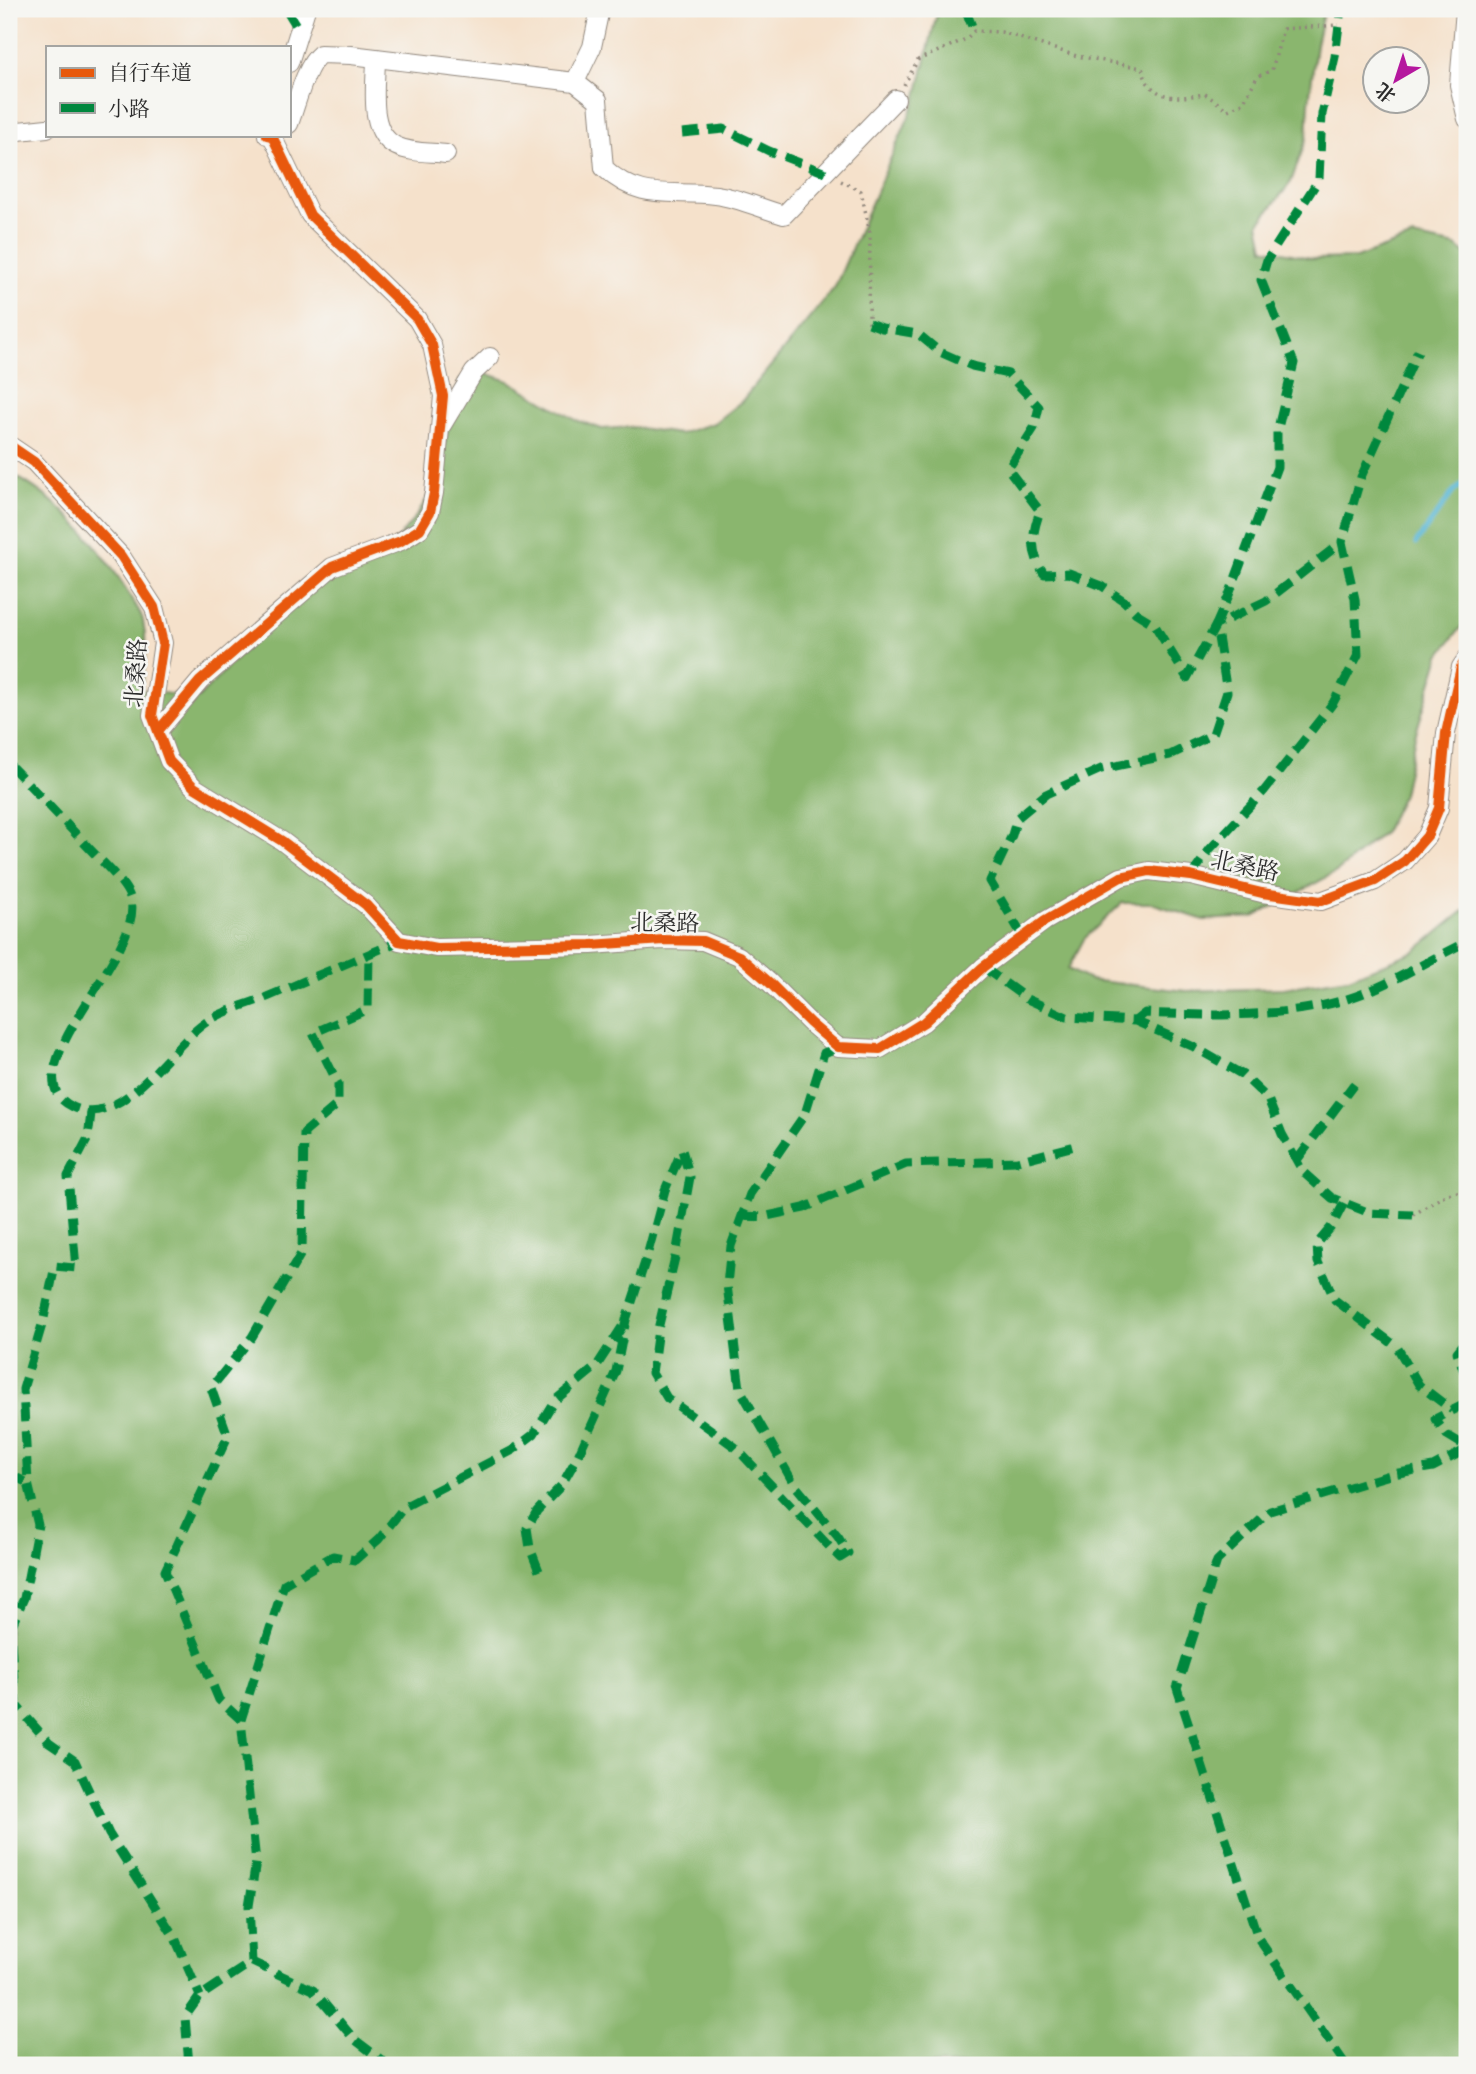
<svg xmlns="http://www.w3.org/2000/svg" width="1476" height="2074" font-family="'IM FELL French Canon','Noto Serif SC',serif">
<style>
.forest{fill:#8ab66e;stroke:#5a704c;stroke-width:2}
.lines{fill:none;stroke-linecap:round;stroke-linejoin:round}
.stream{stroke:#57b6d5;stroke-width:5}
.minor-casing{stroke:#90867b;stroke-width:20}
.path{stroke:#90867b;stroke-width:3.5;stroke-dasharray:2 5;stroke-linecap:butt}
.minor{stroke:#fff;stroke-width:18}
.quiet{stroke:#00873e;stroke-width:9;stroke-dasharray:18 9;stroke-linecap:butt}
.cycleway-casing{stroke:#f6f6f2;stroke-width:15}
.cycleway{stroke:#e8590c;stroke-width:10}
.labels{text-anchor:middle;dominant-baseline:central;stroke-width:5;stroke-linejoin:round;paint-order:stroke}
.street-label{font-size:23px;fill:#2b2b2b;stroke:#f6f6f2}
</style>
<rect width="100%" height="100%" fill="#f6f6f2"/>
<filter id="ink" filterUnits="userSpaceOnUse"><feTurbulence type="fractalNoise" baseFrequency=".0143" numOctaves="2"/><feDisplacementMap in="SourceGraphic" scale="14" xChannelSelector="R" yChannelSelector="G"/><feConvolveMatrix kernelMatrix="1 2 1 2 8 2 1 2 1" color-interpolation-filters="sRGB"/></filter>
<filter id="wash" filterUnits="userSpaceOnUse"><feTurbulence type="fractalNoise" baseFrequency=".00686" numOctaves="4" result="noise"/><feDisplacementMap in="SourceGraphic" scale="28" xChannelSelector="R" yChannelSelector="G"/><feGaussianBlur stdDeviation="1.57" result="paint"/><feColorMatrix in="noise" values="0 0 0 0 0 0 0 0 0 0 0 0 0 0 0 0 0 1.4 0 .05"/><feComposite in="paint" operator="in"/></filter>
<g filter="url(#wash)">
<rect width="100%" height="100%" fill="#f5e1cb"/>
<!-- forest -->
<path class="forest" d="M938,9H1324L1316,44L1309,103L1307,137L1291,182L1259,223L1264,248L1314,259L1356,258L1413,237L1456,246L1467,255V619L1440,655L1415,736L1403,794L1384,832L1338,871L1254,917L1204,920L1151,903H1122L1084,939L1068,969L1089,980L1186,991L1284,988L1349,978L1415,951L1467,908V2065H9V473C60,498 103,549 131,598C135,605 142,613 143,621C148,644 145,667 141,690L198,698L294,599L396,541L418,514L434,486L460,380L488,374L509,381L576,420L602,429L633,427L679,434L714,423L742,401L835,287L916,100Z"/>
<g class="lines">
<!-- stream -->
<path class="stream" d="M1416,543L1453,492L1467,481"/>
</g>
</g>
<g filter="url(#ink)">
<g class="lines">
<defs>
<g id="minor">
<path d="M1465,9L1459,85L1467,119"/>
<path d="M376,58C376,85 367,132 396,146C411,153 429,152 446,154"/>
<path d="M289,63L306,9"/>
<path d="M575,82L592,47L600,9"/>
<path d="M289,124C296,106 305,66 320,54L351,55L575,82L598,100L604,168C642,203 672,189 716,195C739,198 762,209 784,215L896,99"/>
<path d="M9,132L47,128"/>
<path d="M442,425L474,372L490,357"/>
<path d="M9,445L34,462L121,556L154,607L163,643L152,715L169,761L194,787L282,841L366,905L399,941L436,948L591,945L663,940L703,941L739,956L770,983L810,1023L838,1047L880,1049L924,1022L983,967L1045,921L1121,877L1149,871L1191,876L1262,893L1321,901L1375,881L1405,861L1427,836L1439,808L1446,733L1461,667L1467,658"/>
<path d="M158,731L200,681L332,567L401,541L420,529L430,512L434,493L443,396L432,345L417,319L310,215L272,136L267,135"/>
</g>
</defs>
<!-- minor casing -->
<use href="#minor" class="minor-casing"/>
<!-- path -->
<g class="path">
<path d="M904,85L918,60L966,39L974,31L1001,32L1077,56L1142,68C1144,72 1145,81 1149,84C1163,102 1186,97 1205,94L1228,110L1243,103L1257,77L1272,70L1283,29L1339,25"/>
<path d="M841,181L861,191L870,233L869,323"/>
<path d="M1458,946L1467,955"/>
<path d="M1413,1215L1447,1194L1458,1192L1467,1185"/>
</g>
<!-- minor -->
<use href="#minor" class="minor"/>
<!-- quiet -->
<g class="quiet">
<path d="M286,9L299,30"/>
<path d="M965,9L974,31"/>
<path d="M682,133L724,129L769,151L826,173"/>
<path d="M869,323L882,328L918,334L940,352L972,366L1008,374L1039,407L1034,428L1008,469L1040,511C1031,536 1030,551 1044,574L1069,573L1102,586L1124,601L1136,613L1154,624L1187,678L1216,625L1266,601L1342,542"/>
<path d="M9,764C36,792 63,820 89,848C101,861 124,881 130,897C150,951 2,1074 73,1107C123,1130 171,1044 208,1021C226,1010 248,1004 267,997C311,978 355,960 399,941"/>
<path d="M1191,876L1210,849L1264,791L1333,703L1358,655L1355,599L1342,542L1361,477L1418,351"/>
<path d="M1023,937L990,881L1012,835L1017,818L1046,794L1101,769L1170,755L1213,734L1227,692L1216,625L1229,595L1277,467V432L1294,363L1261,280L1267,260L1319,179L1322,114L1335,57L1341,9"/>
<path d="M983,967L1027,999L1067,1017L1135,1021L1194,1047L1243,1075L1268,1099L1282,1134L1303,1172L1332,1198L1370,1213L1413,1215"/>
<path d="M1135,1021L1145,1013C1206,1016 1288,1018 1347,999C1386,987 1422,964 1458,946"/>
<path d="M91,1113L88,1138L68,1176L76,1268L55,1266L44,1318L23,1389L28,1483L38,1525L24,1598L10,1630L16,1705L49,1743L75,1761L109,1834L175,1938L200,1996"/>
<path d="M1297,1160L1354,1084"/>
<path d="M1344,1203L1332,1226L1317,1244L1318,1262L1335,1300L1397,1347L1419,1385L1452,1410"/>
<path d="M742,1216L763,1217L804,1208L906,1164L1017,1161L1075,1146"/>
<path d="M1467,1340L1457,1352L1467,1380"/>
<path d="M1467,1403L1435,1419L1447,1435L1467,1447"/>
<path d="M9,1474L28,1483"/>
<path d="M539,1571L530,1548L527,1528L537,1511L561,1486L577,1458L616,1371L626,1320L647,1256L665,1190L682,1150L690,1177L677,1249L658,1329L652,1373L667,1398L735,1447L840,1558L848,1553L838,1537L794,1484L740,1389L727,1285L731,1246L750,1194L805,1114L824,1053L838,1047"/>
<path d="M241,1720L284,1584L333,1556L355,1560L379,1539L404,1507L513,1450L534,1434L554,1401L596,1367L622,1327"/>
<path d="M252,1962L249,1906L256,1862L241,1720L219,1700L165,1571L228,1436L211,1388L252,1337L302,1252L304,1133L338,1104V1084L313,1033L368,1009L369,954"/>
<path d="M189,2065L185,2017L200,1996L252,1962L313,1990L354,2039L388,2065"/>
<path d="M1346,2065L1258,1938L1177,1688L1217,1561L1270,1511L1393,1474L1433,1467L1467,1449"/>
</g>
<defs>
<g id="cycleway">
<path d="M9,445L34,462L121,556L154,607L163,643L152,715L169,761L194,787L282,841L366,905L399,941L436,948L591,945L663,940L703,941L739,956L770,983L810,1023L838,1047L880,1049L924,1022L983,967L1045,921L1121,877L1149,871L1191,876L1262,893L1321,901L1375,881L1405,861L1427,836L1439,808L1446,733L1461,667L1467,658"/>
<path d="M158,731L200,681L332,567L401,541L420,529L430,512L434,493L443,396L432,345L417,319L310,215L272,136L267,135"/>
</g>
</defs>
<!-- cycleway casing -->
<use href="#cycleway" class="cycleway-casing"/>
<!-- cycleway -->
<use href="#cycleway" class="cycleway"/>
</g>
</g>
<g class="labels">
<!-- street labels -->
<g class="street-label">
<text transform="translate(136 673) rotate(-86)">北桑路</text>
<text transform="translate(1245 866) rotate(12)">北桑路</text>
<text transform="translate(665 923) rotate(1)">北桑路</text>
</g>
</g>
<!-- margin -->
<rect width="1476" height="2074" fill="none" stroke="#f6f6f2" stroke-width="35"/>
<!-- legend -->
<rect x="46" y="46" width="245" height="91" fill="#f6f6f2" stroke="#a5a5a2" stroke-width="2"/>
<rect x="60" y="68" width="35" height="10" fill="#e8590c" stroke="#a5a5a2" stroke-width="2"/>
<text x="108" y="80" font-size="21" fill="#2b2b2b">自行车道</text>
<rect x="60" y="103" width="35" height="10" fill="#00873e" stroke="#a5a5a2" stroke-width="2"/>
<text x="108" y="116" font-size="21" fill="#2b2b2b">小路</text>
<!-- north arrow -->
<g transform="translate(1396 80) rotate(219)"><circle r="33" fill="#f6f6f2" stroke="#a5a5a2" stroke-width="2"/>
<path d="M0-5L12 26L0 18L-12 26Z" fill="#b5179e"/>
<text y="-10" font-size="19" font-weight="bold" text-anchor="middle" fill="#2b2b2b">北</text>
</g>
</svg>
